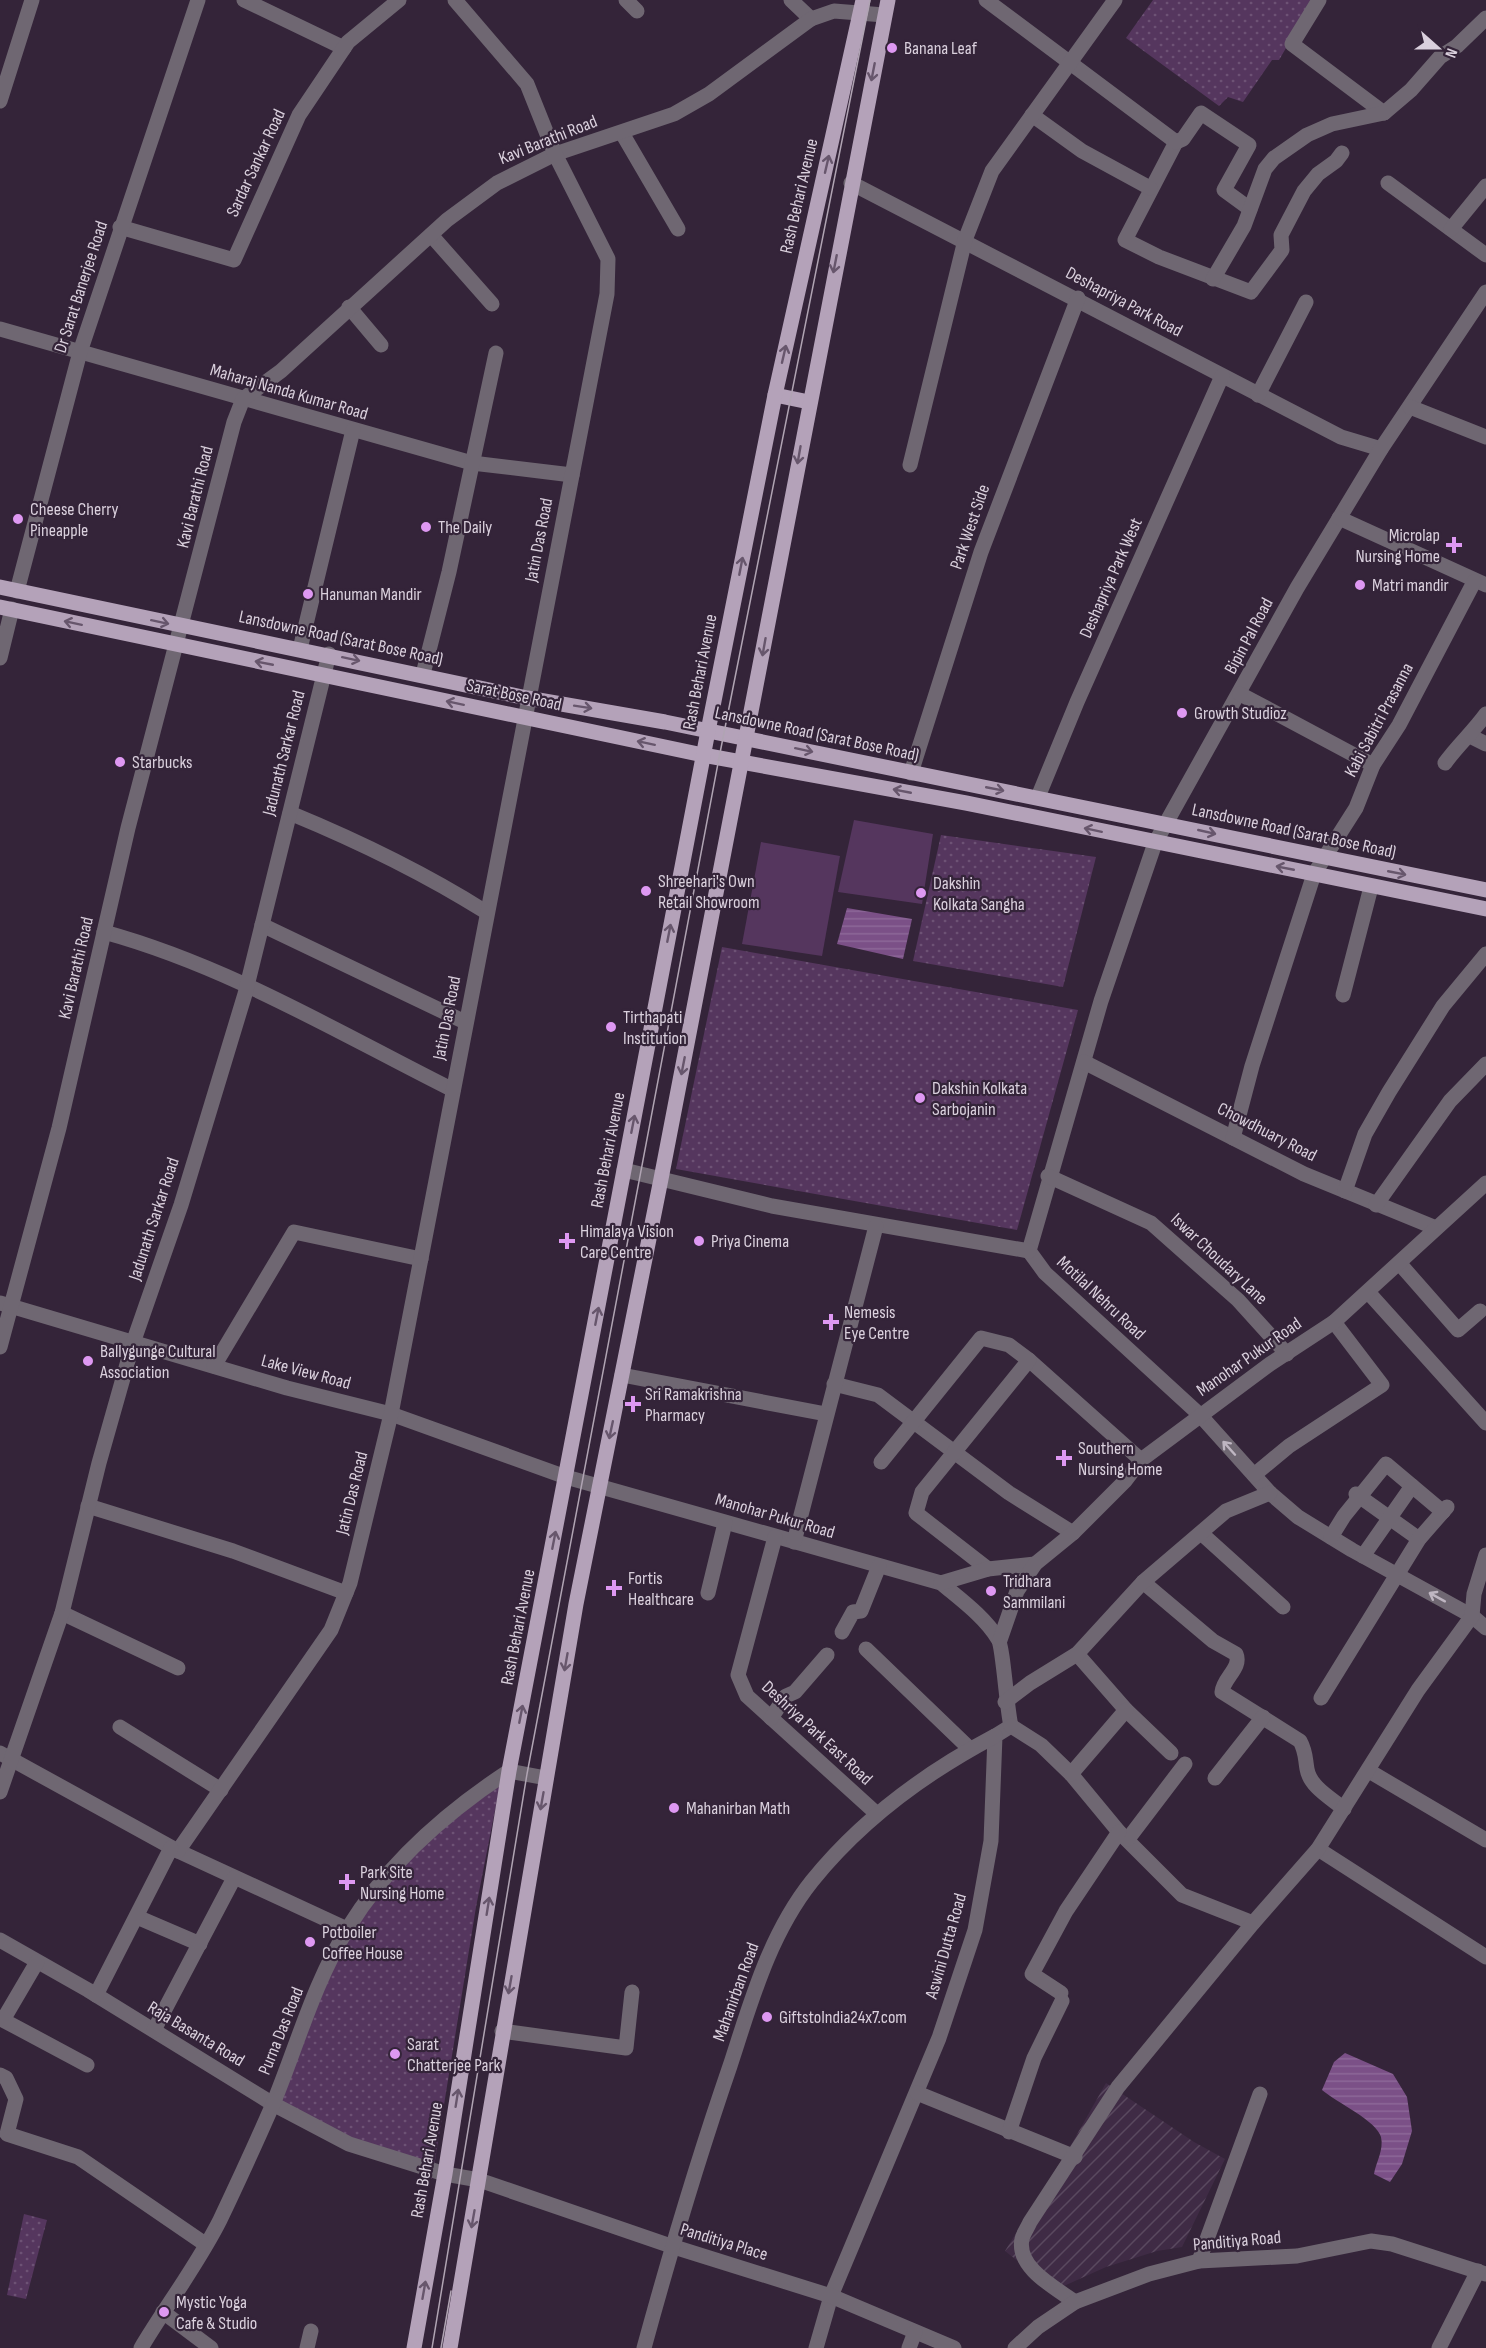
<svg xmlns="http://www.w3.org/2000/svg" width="1486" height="2348" font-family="'Sofia Sans Condensed',sans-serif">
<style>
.industrial{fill:url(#industrial-furrows)}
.green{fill:url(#green-dots)}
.pitch{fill:#55365e}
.water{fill:url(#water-rules)}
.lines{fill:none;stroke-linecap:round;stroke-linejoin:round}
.minor{stroke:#6f6772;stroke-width:15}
.major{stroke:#b4a2b9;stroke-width:15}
.tram{stroke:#b0a4b3;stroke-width:1.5}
.oneway{stroke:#67566c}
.oneway2{stroke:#bfb6c2}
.poi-dot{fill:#de98f2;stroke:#342439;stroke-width:2}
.labels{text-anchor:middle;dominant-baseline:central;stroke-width:4.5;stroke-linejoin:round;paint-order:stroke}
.poi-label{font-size:18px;fill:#dad0dd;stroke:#342439;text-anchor:start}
.street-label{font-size:18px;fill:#dad0dd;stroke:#342439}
</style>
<defs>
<pattern id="industrial-furrows" width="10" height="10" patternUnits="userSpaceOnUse" patternTransform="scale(1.5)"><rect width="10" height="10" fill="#3f2b45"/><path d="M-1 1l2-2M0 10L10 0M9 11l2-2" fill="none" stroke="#5a495f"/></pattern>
<pattern id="green-dots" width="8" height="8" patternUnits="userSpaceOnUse" patternTransform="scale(1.5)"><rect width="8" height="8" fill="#55365e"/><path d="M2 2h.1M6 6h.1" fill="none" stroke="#6d5275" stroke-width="1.8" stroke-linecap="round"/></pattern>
<pattern id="water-rules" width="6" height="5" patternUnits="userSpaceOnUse" patternTransform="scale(1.5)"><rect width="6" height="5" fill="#7b5087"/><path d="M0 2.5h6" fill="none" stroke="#8d6898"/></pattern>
</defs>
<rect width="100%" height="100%" fill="#342439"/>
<!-- industrial -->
<path class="industrial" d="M1106,2083L1194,2142L1225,2159L1182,2247L1157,2251L1106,2267L1055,2290L1005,2251L1071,2145Z"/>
<!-- green -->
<g class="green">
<path d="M1153,0H1314L1279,60H1272L1243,102L1228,97L1219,106L1126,38Z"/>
<path d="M941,835L1096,857L1063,987L913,961Z"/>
<path d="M722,947L1078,1010L1017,1230L676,1169Z"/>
<path d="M500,1785L476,1907L432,2179L278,2103C305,2033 337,1934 388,1878C422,1842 460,1814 500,1785Z"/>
<path d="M24,2214L47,2220L26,2299L7,2295Z"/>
</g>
<!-- pitch -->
<g class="pitch">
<path d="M854,820L933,834L922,904L838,892Z"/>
<path d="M761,842L840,856L822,956L742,944Z"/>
</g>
<!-- water -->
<g class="water">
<path d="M847,908L912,919L903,959L837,944Z"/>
<path d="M1345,2053L1393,2074L1407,2097L1412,2131L1402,2164L1390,2182L1374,2174C1376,2162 1384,2150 1381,2137C1377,2121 1336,2102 1322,2090L1334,2062Z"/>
</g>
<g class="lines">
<!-- minor -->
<g class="minor">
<path d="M244,0L344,48"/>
<path d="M626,0L637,11"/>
<path d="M791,0L811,19"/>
<path d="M986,0L1176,142L1125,240L1159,257L1251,292L1282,250L1281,235L1304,191L1318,174L1336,161L1342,153"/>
<path d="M1319,0L1292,44L1384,113"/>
<path d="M0,101L32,0"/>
<path d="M1032,115L1082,151L1150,188"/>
<path d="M622,133L678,229"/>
<path d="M1176,142L1183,139L1201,113L1249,145L1224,190L1250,209"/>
<path d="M851,183L1341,437L1381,449"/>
<path d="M1388,183L1486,255"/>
<path d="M120,227L234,260L299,115L348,42L399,0"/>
<path d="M1451,229L1486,186"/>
<path d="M431,235L492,304"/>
<path d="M1213,279L1244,226L1265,169L1274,158L1307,135L1332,124L1384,113L1411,90L1440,57L1457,46L1486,18"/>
<path d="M1486,292L1381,449L1297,588L1155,843L1101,1001L1029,1251L1045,1273L1200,1415L1270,1493L1298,1517L1352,1550L1472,1616L1486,1628"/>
<path d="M349,307L381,345"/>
<path d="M0,329L472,463L572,475"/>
<path d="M1258,395L1306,302"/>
<path d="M1410,407L1486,437"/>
<path d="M910,465L965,240L992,171L1115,0"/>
<path d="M1339,518L1486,585"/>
<path d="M17,591L80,352L198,0"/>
<path d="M300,649L353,430"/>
<path d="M0,658L12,609"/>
<path d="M423,674L449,572L496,353"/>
<path d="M1240,694L1373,765"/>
<path d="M1470,736L1486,744"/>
<path d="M1445,763C1458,745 1473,732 1486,714"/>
<path d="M911,773L981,552L1078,298"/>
<path d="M1038,797L1077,702L1222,376"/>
<path d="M290,813C358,841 424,873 486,912"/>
<path d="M262,925L465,1022"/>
<path d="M104,932C228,966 339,1033 453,1090"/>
<path d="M1343,995L1371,887"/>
<path d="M1084,1062L1304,1174L1436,1228"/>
<path d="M1233,1138L1252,1066L1314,874L1356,808L1373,765L1399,725L1474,582"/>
<path d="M624,1170L772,1206L1029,1251"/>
<path d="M1048,1176L1151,1223L1238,1300L1287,1354"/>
<path d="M1345,1191L1365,1134L1389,1092L1443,1006L1486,954"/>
<path d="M1376,1205L1450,1101L1486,1064"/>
<path d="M1400,1264L1458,1330L1480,1311"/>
<path d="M1368,1292L1486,1423"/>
<path d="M0,1303L287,1388L391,1414L566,1477L941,1583C960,1599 985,1617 998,1639C1003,1646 1007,1711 1011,1726L995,1736L991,1841L975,1930L939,2038L831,2296L816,2348"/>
<path d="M0,1347L59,1128L128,828L234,422L243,399L281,371L447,220L497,183L555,154L674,114L709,94L811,19L834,11L884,15"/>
<path d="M1029,1360L1141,1460"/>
<path d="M214,1366L294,1232L421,1259"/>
<path d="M622,1375L826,1414"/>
<path d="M834,1384L878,1395L1009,1493L1073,1533"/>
<path d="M881,1462L981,1338L1009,1345L1029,1360L922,1492L916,1513L988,1569"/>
<path d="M1254,1475L1289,1446L1382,1385L1334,1322"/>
<path d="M1356,1494L1419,1539"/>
<path d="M88,1506L233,1551L346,1593"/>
<path d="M1201,1533L1283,1607"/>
<path d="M775,1537L738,1675L747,1696L877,1814"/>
<path d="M1331,1537L1344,1516L1386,1464L1443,1512"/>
<path d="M794,1542L876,1226"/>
<path d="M1363,1556L1412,1486"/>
<path d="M1143,1582L1213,1641L1236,1654C1242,1668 1223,1678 1222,1692L1300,1741C1306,1752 1305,1758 1307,1769C1310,1787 1331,1798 1344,1809"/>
<path d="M941,1583L988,1569L1035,1564"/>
<path d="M708,1593L725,1523"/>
<path d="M62,1613L178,1668"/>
<path d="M842,1632L853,1612L861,1611L879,1566"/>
<path d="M1000,1640L1017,1591L1035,1564L1073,1533L1125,1481L1141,1460L1270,1364L1334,1322L1486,1183"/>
<path d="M866,1649L970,1749"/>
<path d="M1077,1654L1126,1710L1171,1753"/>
<path d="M1321,1698L1419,1539L1447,1507"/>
<path d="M1005,1702L1030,1683L1077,1654L1143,1582L1226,1511L1270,1493"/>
<path d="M771,1718L786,1696L795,1692L827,1655"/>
<path d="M1011,1726L1041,1745L1071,1774L1119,1832L1182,1895L1253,1923"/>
<path d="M120,1727L221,1790"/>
<path d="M0,1753L178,1851L347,1929"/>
<path d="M1369,1771L1486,1840"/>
<path d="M1071,1774L1126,1710"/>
<path d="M1215,1778L1263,1717"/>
<path d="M0,1792L62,1613L99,1463L133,1343L181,1205L245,994L329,654"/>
<path d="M1128,1839L1185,1764"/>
<path d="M1318,1849L1486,1957"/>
<path d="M178,1851L331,1630L350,1583L391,1414L607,294L608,259L555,154L527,84L455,0"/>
<path d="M137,1917L200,1944"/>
<path d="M0,1940L88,1990L273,2104L349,2144L445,2174L479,2180L671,2246L831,2296L954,2348"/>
<path d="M37,1962L3,2020L87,2065"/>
<path d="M1061,1993L1032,1974L1066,1911L1119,1832"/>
<path d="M96,1995L171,1848"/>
<path d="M154,2030L234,1878"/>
<path d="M502,2031L626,2048L632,1992"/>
<path d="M0,2075L6,2078L16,2099L7,2134L78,2157L205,2244"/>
<path d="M917,2093L1075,2157"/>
<path d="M1009,2132L1034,2058L1062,2001"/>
<path d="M1199,2261L1260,2094"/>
<path d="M1075,2302C1056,2288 1016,2268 1022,2239C1023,2234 1028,2227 1030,2222L1118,2087L1253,1923L1318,1849L1418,1690L1472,1616L1474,1594L1486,1555"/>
<path d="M163,2312L211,2348"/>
<path d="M141,2348C166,2306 198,2264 220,2220C238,2182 256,2143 273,2104C297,2046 314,1982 348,1928C388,1863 445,1813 509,1771L546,1778"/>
<path d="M307,2348L311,2331"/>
<path d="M644,2348C670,2253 698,2159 730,2066C751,2002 769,1935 812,1881C862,1819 925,1773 995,1736"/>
<path d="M909,2348L915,2332"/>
<path d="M1015,2348L1038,2327L1075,2302L1149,2274L1199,2261L1297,2256L1371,2241L1392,2244L1486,2274"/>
<path d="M1439,2348L1478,2271"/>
</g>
<!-- major -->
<g class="major">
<path d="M775,395L809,402"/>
<path d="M0,587L527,698L665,722L1486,890"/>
<path d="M0,607L703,755L966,803L1486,909"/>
<path d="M414,2348L445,2174L509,1771L708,731L775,395L863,0"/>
<path d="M450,2348L576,1604L661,1179L888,0"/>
</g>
<!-- tram -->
<g class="tram">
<path d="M432,2348L527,1774L719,758L870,0"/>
<path d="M441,2348L451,2291"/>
</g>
</g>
<!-- one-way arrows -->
<defs><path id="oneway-shaft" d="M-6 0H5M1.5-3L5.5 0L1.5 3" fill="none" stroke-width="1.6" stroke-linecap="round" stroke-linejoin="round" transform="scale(1.5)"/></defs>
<g class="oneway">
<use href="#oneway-shaft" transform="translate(873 72) rotate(101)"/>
<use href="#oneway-shaft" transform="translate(827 164) rotate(-77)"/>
<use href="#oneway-shaft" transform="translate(835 264) rotate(101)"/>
<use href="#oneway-shaft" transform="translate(784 354) rotate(-77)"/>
<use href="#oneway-shaft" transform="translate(799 455) rotate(100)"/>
<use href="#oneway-shaft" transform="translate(741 566) rotate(-79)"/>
<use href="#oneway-shaft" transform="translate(160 622) rotate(12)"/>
<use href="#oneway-shaft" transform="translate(73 623) rotate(-168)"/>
<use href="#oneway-shaft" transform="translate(764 647) rotate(100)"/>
<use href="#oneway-shaft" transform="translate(351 659) rotate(12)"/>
<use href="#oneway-shaft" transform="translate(264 663) rotate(-169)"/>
<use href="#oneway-shaft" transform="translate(455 703) rotate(-168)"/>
<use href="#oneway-shaft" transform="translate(583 707) rotate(9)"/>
<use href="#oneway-shaft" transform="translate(646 743) rotate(-168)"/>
<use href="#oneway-shaft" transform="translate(804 750) rotate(12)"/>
<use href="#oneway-shaft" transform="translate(995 789) rotate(11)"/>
<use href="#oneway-shaft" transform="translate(902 791) rotate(-169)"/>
<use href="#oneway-shaft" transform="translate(1093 830) rotate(-168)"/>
<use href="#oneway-shaft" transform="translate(1207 832) rotate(13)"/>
<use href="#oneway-shaft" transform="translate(1285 868) rotate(-169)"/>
<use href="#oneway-shaft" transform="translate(1397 873) rotate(11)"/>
<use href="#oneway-shaft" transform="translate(669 933) rotate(-79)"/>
<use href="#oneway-shaft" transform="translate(683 1066) rotate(101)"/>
<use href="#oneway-shaft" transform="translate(633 1124) rotate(-79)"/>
<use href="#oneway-shaft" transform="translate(597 1316) rotate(-79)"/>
<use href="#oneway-shaft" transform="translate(611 1430) rotate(102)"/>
<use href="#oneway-shaft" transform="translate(554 1540) rotate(-79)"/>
<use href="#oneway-shaft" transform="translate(566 1662) rotate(100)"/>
<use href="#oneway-shaft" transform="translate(521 1714) rotate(-79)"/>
<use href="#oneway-shaft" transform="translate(542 1801) rotate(100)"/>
<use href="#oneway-shaft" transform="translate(488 1906) rotate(-81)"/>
<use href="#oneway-shaft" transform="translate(510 1985) rotate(100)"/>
<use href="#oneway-shaft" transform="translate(457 2098) rotate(-81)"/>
<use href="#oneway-shaft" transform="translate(473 2219) rotate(100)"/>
<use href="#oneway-shaft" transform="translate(424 2290) rotate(-80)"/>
</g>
<g class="oneway2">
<use href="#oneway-shaft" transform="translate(1229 1448) rotate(-132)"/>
<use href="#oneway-shaft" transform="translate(1437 1597) rotate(-151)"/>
</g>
<!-- markers -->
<g class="poi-dot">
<circle cx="892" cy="48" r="6"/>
<circle cx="18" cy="519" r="6"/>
<circle cx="426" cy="527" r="6"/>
<path d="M1451 536h6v6h6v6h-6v6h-6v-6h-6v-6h6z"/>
<circle cx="1360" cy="585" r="6"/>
<circle cx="308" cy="594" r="6"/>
<circle cx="1182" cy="713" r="6"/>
<circle cx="120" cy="762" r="6"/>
<circle cx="646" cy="891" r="6"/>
<circle cx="921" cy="893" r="6"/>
<circle cx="611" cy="1027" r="6"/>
<circle cx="920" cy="1098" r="6"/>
<path d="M564 1232h6v6h6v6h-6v6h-6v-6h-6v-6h6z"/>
<circle cx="699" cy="1241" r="6"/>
<path d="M828 1313h6v6h6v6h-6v6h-6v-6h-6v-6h6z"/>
<circle cx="88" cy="1361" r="6"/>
<path d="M630 1395h6v6h6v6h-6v6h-6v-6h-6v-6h6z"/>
<path d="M1061 1449h6v6h6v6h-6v6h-6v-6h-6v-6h6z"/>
<path d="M611 1579h6v6h6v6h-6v6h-6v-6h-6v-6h6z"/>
<circle cx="991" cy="1591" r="6"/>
<circle cx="674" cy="1808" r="6"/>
<path d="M344 1873h6v6h6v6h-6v6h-6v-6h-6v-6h6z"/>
<circle cx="310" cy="1942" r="6"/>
<circle cx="767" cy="2017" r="6"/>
<circle cx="395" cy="2054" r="6"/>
<circle cx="164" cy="2312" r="6"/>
</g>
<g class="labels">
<!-- poi labels -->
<g class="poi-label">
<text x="904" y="48">Banana Leaf</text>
<text x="30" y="509">Cheese Cherry<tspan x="30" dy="21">Pineapple</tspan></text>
<text x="438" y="527">The Daily</text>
<text x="1440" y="535" text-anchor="end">Microlap<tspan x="1440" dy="21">Nursing Home</tspan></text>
<text x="1372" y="585">Matri mandir</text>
<text x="320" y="594">Hanuman Mandir</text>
<text x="1194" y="713">Growth Studioz</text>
<text x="132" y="762">Starbucks</text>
<text x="658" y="881">Shreehari's Own<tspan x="658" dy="21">Retail Showroom</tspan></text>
<text x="933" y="883">Dakshin<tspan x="933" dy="21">Kolkata Sangha</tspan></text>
<text x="623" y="1017">Tirthapati<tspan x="623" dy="21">Institution</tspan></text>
<text x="932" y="1088">Dakshin Kolkata<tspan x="932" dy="21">Sarbojanin</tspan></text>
<text x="580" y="1231">Himalaya Vision<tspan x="580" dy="21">Care Centre</tspan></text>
<text x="711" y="1241">Priya Cinema</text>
<text x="844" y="1312">Nemesis<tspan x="844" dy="21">Eye Centre</tspan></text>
<text x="100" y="1351">Ballygunge Cultural<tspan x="100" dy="21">Association</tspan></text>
<text x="645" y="1394">Sri Ramakrishna<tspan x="645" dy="21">Pharmacy</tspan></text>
<text x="1078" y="1448">Southern<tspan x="1078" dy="21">Nursing Home</tspan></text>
<text x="628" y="1578">Fortis<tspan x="628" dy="21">Healthcare</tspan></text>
<text x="1003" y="1581">Tridhara<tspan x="1003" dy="21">Sammilani</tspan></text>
<text x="686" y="1808">Mahanirban Math</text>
<text x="360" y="1872">Park Site<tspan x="360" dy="21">Nursing Home</tspan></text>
<text x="322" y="1932">Potboiler<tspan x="322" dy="21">Coffee House</tspan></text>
<text x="779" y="2017">GiftstoIndia24x7.com</text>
<text x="407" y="2044">Sarat<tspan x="407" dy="21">Chatterjee Park</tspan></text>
<text x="176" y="2302">Mystic Yoga<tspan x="176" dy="21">Cafe &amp; Studio</tspan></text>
</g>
<!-- street labels -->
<g class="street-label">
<text transform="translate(548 140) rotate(-22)">Kavi Barathi Road</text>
<text transform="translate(256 163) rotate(-65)">Sardar Sankar Road</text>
<text transform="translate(799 196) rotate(-77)">Rash Behari Avenue</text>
<text transform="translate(81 287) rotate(-72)">Dr Sarat Banerjee Road</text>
<text transform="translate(1124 302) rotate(28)">Deshapriya Park Road</text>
<text transform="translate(289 392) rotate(16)">Maharaj Nanda Kumar Road</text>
<text transform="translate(195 497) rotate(-76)">Kavi Barathi Road</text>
<text transform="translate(970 527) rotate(-71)">Park West Side</text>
<text transform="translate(539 540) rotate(-79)">Jatin Das Road</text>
<text transform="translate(1111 578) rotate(-66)">Deshapriya Park West</text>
<text transform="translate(1249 636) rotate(-62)">Bipin Pal Road</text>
<text transform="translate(341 638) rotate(12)">Lansdowne Road (Sarat Bose Road)</text>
<text transform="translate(700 672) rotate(-79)">Rash Behari Avenue</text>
<text transform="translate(514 695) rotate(12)">Sarat Bose Road</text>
<text transform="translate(1379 720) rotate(-62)">Kabi Sabitri Prasanna</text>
<text transform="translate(817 734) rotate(12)">Lansdowne Road (Sarat Bose Road)</text>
<text transform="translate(284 753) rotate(-76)">Jadunath Sarkar Road</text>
<text transform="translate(1294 831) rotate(12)">Lansdowne Road (Sarat Bose Road)</text>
<text transform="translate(76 968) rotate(-77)">Kavi Barathi Road</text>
<text transform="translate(447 1018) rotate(-79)">Jatin Das Road</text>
<text transform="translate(1267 1132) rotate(27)">Chowdhuary Road</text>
<text transform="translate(608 1150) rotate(-79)">Rash Behari Avenue</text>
<text transform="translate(154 1219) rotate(-72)">Jadunath Sarkar Road</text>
<text transform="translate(1219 1259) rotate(43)">Iswar Choudary Lane</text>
<text transform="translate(1101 1298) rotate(43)">Motilal Nehru Road</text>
<text transform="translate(1249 1357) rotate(-35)">Manohar Pukur Road</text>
<text transform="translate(306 1372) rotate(15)">Lake View Road</text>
<text transform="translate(352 1493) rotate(-76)">Jatin Das Road</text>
<text transform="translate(775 1516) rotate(16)">Manohar Pukur Road</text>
<text transform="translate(518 1627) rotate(-79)">Rash Behari Avenue</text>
<text transform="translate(817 1733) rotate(43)">Deshriya Park East Road</text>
<text transform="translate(946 1946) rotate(-74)">Aswini Dutta Road</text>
<text transform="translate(736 1992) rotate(-70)">Mahanirban Road</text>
<text transform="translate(281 2031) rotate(-68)">Purna Das Road</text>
<text transform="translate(196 2034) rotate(31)">Raja Basanta Road</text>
<text transform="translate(427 2160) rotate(-80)">Rash Behari Avenue</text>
<text transform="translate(1237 2241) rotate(-5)">Panditiya Road</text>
<text transform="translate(724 2242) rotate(17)">Panditiya Place</text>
</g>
</g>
<!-- north arrow -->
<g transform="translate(1438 48) rotate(111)" stroke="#342439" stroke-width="4.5" paint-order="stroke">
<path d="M0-4.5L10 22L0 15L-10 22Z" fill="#dad0dd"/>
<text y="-9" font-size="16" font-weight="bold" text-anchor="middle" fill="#dad0dd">N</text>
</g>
</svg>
